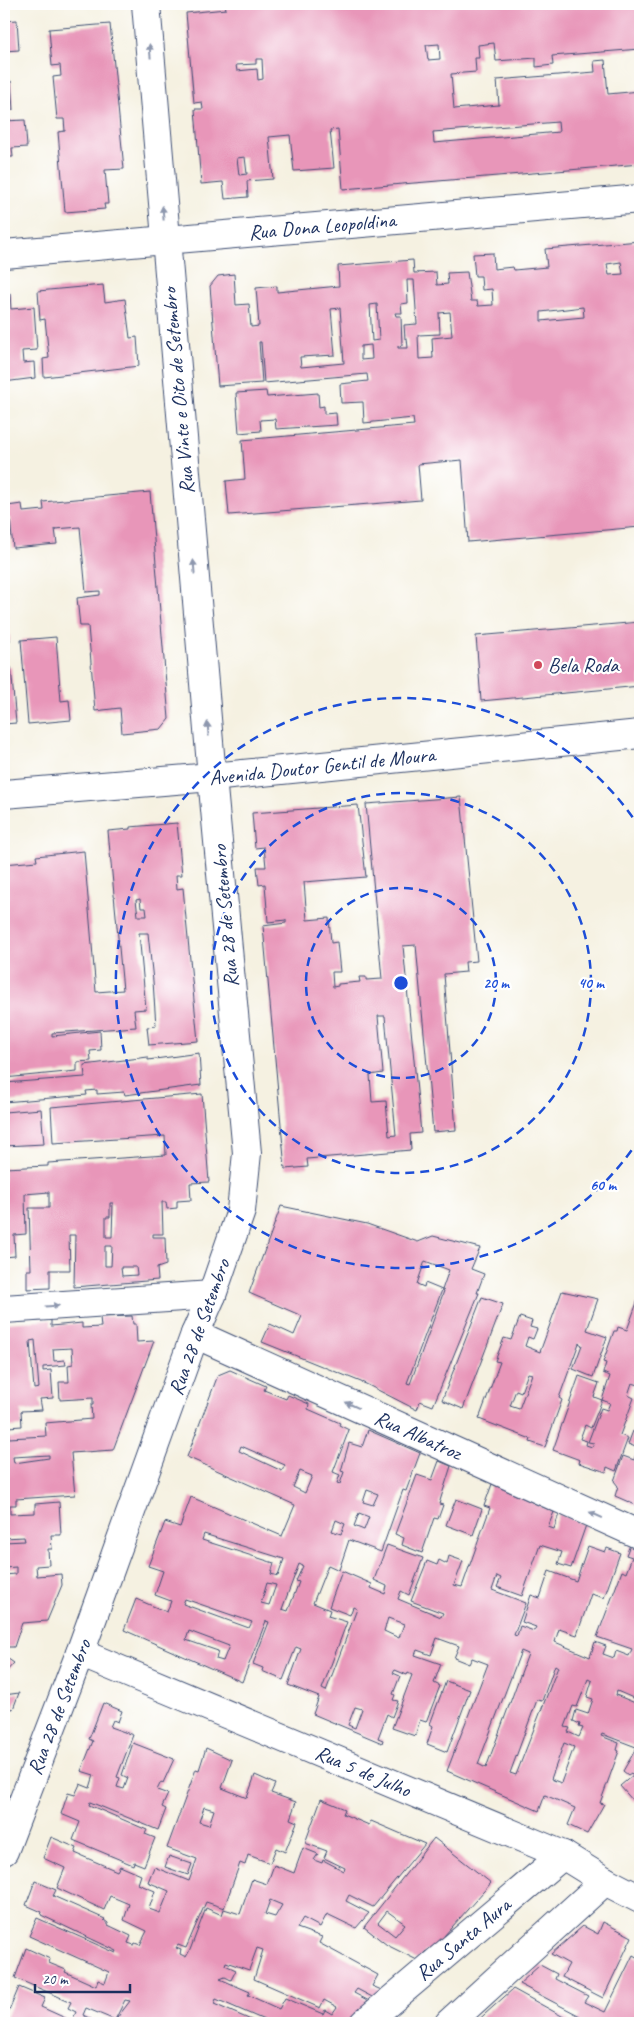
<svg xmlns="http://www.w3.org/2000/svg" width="644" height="2027" font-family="Caveat,sans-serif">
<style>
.building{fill:#e896b9;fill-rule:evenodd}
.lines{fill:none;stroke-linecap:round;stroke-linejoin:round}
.minor-casing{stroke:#3c4c72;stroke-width:30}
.secondary-casing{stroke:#3c4c72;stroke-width:30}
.minor{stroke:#fff;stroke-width:28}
.secondary{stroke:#fff;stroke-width:28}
.oneway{fill:#8d97ae}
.ring{fill:none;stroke:#1d4ed8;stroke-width:2.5;stroke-dasharray:9 6}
.poi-dot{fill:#d1495b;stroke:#fff;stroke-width:2}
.labels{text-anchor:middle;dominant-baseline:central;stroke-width:4.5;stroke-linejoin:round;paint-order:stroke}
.street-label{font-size:21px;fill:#1b2f5e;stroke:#fff}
.poi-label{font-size:21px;fill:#1b2f5e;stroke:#fff;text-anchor:start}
.centre{fill:#1d4ed8;stroke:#fff;stroke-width:2.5}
.ring-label{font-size:15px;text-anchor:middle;font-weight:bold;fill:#1d4ed8;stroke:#fff;stroke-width:4.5;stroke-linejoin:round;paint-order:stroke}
</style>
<rect width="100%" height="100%" fill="#fff"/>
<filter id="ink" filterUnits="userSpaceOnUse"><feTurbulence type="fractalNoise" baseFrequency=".02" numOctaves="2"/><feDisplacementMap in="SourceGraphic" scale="10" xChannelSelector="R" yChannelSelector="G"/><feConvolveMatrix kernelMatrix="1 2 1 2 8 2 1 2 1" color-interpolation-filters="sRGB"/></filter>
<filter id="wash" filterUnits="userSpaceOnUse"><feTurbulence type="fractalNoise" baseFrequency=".0096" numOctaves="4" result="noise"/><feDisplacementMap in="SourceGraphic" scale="20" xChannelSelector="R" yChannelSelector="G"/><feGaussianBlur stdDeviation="1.12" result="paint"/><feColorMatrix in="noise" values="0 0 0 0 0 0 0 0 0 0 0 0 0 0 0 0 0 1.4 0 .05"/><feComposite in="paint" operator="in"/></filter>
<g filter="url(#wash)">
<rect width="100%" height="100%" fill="#f5f1e1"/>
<g id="blocks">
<!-- building -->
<g class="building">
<path d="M225,4H640V49L552,56L553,65L536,67V58L496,61L494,43L478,45L479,58H475L476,72L451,74L454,109L499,105L497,80L595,72L594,61L605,60L608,94L640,91V164L343,189L338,129L330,130L334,168L294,171L290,135L269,137L273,179L247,181L248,197L225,199L223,182L201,184L195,109H203L202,102L194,103L186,13L226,9ZM439,44L440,59L428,60L426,45ZM256,59H262L263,79L258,80L257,69L237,71L236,65L256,64ZM558,122L559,132L434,143L433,132ZM245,157L247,174L239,175L237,158Z"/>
<path d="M17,20L19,50L4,51V21Z"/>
<path d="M110,24L124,169L105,170L108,204H104L105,209L65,212L58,132L65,131L64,119H57L53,77L61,76L60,65L52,66L49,29Z"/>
<path d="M4,81H11L13,110L4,111Z"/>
<path d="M25,120L27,147L12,148L13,157H4V121Z"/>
<path d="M640,241V527L468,542L462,460L418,464L421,500L229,515L226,481L245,479L242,440L414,425L413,418L364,423L363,402L341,403L340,384L368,381L367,374L264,383L261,342H259L262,383L218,386L210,286L218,276L234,274L236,305L249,304L251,327L259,326L256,288L277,286V292L339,286L338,266L413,260L414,273L436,272L437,285L448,284L447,273L467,272L471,301H477L478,306L493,305L492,289L482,290L481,276H475L473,254L493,253L494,269L513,267L514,270L547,267L545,249ZM621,262L623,274L609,275L607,264ZM407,280H414L417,324L404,325L405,339L407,338L408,348H398V346L402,345L401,316H396L395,313H402L401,304L408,303ZM377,304L379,340L372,341L370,305ZM583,307L584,317L541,321V312ZM340,308L344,363L301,367L300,357L335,355L331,309ZM450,312L452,336L432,338L433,358L419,359L418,335L440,334L439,313ZM371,345L372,359L361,360V346Z"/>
<path d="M103,285L105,302L125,299L130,338L137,337L139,366L44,377L43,359L49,358L45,319L40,320L38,291Z"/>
<path d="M10,293L11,309L34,307L37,350L22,351L23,363L34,362L35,378L4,382V294Z"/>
<path d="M266,391L267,397L318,393L319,407L324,406V414L336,413L337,425L276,429L275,419L260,420L261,431L239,433L236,393Z"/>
<path d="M150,492L169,719L161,729L122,733L120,708L95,711L88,626H80L77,598L100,595V591L86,592L80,527L55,529L57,544L13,548L10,518H8L10,537L4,538V510L7,509V506L22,504L23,512L44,510L43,502Z"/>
<path d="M4,581L10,641H4Z"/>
<path d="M640,622V686L481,701L476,636Z"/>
<path d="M56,637L61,701L69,700L71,720L28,724L21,640Z"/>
<path d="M11,667L16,723L4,724V668Z"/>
<path d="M461,797L477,961L465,962L466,972L444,974L456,1130L433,1132L416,945L403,946L421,1133L410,1134L411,1150L307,1159L308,1167L285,1169L263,926L286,923V920L268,922L265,884L259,885L257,867H266L264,847L255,848L252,813L358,805L366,877L304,882L307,920L329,918L331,943L337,942L340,972H332L333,987L338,986V984L360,982L359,977H366V980L382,979L366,804ZM378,1016H385L396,1135L389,1136L386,1101L372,1102L370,1075L383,1073Z"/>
<path d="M177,823L182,875H176L177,889L183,888L198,1041L149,1045L147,1027L156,1026L153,981L148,933H139L146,1009L134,1010L136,1027L52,1033V1036L100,1031L101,1050L90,1051L91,1061L77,1062V1071L4,1078V864L37,861L36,856L84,851L96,992L123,990L108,831L130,829V827ZM140,899L141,908H146L147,916H138L136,900Z"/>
<path d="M199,1053L201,1085L125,1095L124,1092L97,1094V1090L86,1091L87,1095L4,1102V1083L85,1077L84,1065L148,1057V1060Z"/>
<path d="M202,1094L209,1182L190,1183L191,1200L177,1201V1208L167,1209L166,1202H162L163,1234H153V1237H165L166,1265L157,1268L158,1280L74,1287L75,1235H69L70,1270H50V1288L27,1289V1270H31L29,1208H49V1192L25,1194L26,1234L14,1235L15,1256L4,1257V1168L48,1166V1163L166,1155L165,1136L53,1143L51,1107ZM110,1203H113L112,1237H106V1217H110ZM105,1246H112L111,1266H105ZM121,1267H136L137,1275L122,1276Z"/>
<path d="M41,1109L44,1144L4,1146V1112Z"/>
<path d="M281,1206L367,1224L418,1242L433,1236L480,1248L471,1269L484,1274L477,1293H479L433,1406L420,1401L417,1410L366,1384L262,1342L270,1324L294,1335L302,1316L249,1293ZM425,1261L449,1270L442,1290L444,1291L410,1384L407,1383L442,1290L425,1283L424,1287L417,1284Z"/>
<path d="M562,1291L598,1299L587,1330L607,1337L593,1377L573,1369L582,1345L579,1343L559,1398L562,1400L545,1447L530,1442L531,1439L479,1419L500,1362L495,1361L504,1338L511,1340L520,1317L532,1321L530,1327L537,1329L533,1339L528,1337L525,1346L540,1352ZM528,1373L532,1374L519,1409L510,1406L516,1390L521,1392Z"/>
<path d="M482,1297L503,1304L463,1409L442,1400Z"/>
<path d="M639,1297L640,1383L639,1385L632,1383L628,1395L634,1398L620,1435L628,1438L616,1471L607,1467L606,1472L579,1463L580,1460L553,1450L579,1376L599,1383L594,1397L602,1400L591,1428L585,1425L580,1439L587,1441L586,1445L592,1447L594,1443L588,1442L601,1408L607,1410L610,1403L602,1400L610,1376L603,1373L606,1363L603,1362L614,1331H617L618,1327L627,1330Z"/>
<path d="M132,1316L133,1324H136L137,1342L154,1341L113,1450L71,1453L75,1495L16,1499V1505H10V1514L35,1513V1504L59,1502L61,1535H51L52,1549H48L49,1565L36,1566L37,1576L61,1574L62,1585L47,1621L22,1623L14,1647H4V1575L16,1574V1567L4,1568V1542L25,1541L24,1537L4,1538V1506L6,1505V1499L4,1500V1323L51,1320V1326L82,1323V1328L101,1327L100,1317ZM35,1340L39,1388L34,1389L30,1341ZM72,1348L73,1364L68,1365L69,1382H59L60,1400L93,1398V1405H91L92,1419L45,1423L46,1436L9,1438L8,1427L22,1426L21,1411L42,1410L40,1399L53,1398L51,1370L43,1371V1367L66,1365L65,1360L54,1361L53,1349ZM49,1455V1458L14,1463L13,1457Z"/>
<path d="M230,1370L266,1386L264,1390L286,1399L288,1395L309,1404L308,1409L340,1423L339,1425L349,1430L333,1472L340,1475L337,1483L340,1484L344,1472L341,1471L349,1443L362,1447L368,1430L420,1453L406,1491L403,1490L381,1552L349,1540L339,1570L328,1565L313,1603L330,1610L328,1616L347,1622L322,1689L326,1691L357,1609L353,1607L350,1615L329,1607L342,1571L372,1584L371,1588L385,1594L387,1586L374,1580L387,1545L423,1558L409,1595L401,1591L398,1599L441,1617L443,1613L411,1601L427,1561L437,1565L439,1560L447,1564L449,1556L463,1561L454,1585L462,1587L490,1508L484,1506L492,1484L554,1512L548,1527L554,1529L559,1514L586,1525L571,1568L558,1564L562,1552L540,1545L522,1596L497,1587L501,1578L497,1576L492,1590L526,1603L514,1635L517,1636L520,1626L534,1631L536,1627L522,1622L531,1595L540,1598L549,1571L576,1581L588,1546L605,1552L607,1548L620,1553L604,1598L591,1594L577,1635L559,1629L555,1642L590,1657L595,1642L606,1646L603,1654L614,1658L616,1651L629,1656L632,1649L597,1637L622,1571L626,1573L632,1557L626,1555L630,1545L640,1550V1624L638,1632L640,1633L638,1653L640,1654V1673L638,1680L640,1681V1701L617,1691L616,1695L640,1705V1735L636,1747L602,1734L601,1736L619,1743L617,1750L619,1751L600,1803L604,1804L587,1834L568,1825L575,1808L545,1795L539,1811L447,1771L488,1664L472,1658L469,1664L454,1658L459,1646L437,1638L431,1655L417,1650L415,1655L441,1664L434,1683L440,1686L426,1722L420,1720L415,1736L392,1728L412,1675L408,1673L407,1675L395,1670L393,1673L400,1676L393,1694L395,1695L393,1700L398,1701L392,1717L387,1714L378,1738L383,1740L382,1743L313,1714L319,1697L288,1685L301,1649L296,1647L283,1680L262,1671L263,1668L253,1664L269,1622L266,1621L242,1682L124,1630L136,1599L167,1612L171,1601L155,1595L163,1571L148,1566L165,1522L180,1527L191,1497L282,1536L295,1505L187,1457L218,1375ZM241,1446L285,1465L282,1471L239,1451ZM300,1471L312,1476L305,1493L293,1487ZM367,1490L378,1494L373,1505L363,1502ZM359,1513L369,1517L364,1530L354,1526ZM336,1520L345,1524L341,1534L332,1531ZM204,1534L284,1559L278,1576L271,1574L274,1563L202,1540ZM299,1564L303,1566L296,1581L299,1582L288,1611L282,1609ZM267,1583L276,1585L269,1605L261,1603ZM185,1599L252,1622L249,1628L183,1604ZM388,1618L404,1624L399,1638L384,1631ZM189,1631L229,1646L223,1661L216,1659L218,1651L186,1640ZM521,1651L528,1654L486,1768L478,1764ZM555,1665L558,1667L516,1775L510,1773L537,1700L542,1701ZM588,1679L592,1681L587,1697L593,1699L588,1714L576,1710L573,1721L580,1724L579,1727L583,1728L579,1737L568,1732L570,1728L565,1727L573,1706L577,1707ZM355,1707L362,1709L355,1728L348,1725ZM564,1743L574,1747L561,1783L551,1779Z"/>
<path d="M633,1431L640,1433V1507L615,1496L618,1486L614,1481L623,1456L634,1460L638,1448L628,1444Z"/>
<path d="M439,1461L451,1466L439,1504L443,1505L438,1519L434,1518L422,1553L402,1545L404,1538L395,1534L417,1475L432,1480Z"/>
<path d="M456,1499L482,1509L473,1535L446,1525Z"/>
<path d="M4,1656L14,1663L4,1674Z"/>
<path d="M446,1681L470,1690L447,1752L427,1744L433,1726L430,1724Z"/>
<path d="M19,1693L13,1709L4,1707V1695Z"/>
<path d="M103,1703L122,1711L118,1722L113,1720L110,1727L133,1735L117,1777L120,1778L117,1787L124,1789L128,1778L122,1775L133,1743L174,1759L163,1783L161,1782L157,1790L168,1794L162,1807L166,1809L158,1830L90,1802L89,1805L147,1830L145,1834L155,1838L144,1866L134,1862L133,1865L73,1840L80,1822L61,1814L68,1793L75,1795L80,1784L90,1788L94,1775L81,1771L93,1741L89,1739Z"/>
<path d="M640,1742V1796L634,1802L620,1786L633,1775L631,1773L628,1775L623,1771Z"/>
<path d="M206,1748L232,1760L222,1788L247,1798L255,1775L275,1784L271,1793L296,1802L290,1819L297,1822L285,1852L276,1848L270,1863L248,1855L245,1865L240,1863L224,1908L206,1902L186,1948L178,1945L176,1948L181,1950L180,1954L186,1957L190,1950L206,1908L222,1915L224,1909L240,1914L252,1879L267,1884L274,1865L294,1873L303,1848L318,1854L314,1860L322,1863L323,1860L344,1871L345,1868L324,1858L327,1851L305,1843L321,1799L345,1809L343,1814L369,1825L371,1821L425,1844L373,1907L349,1895L346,1901L369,1913L356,1928L327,1914L320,1927L303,1918L297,1928L322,1937L319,1943L378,1975L372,1986L384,1991L376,1999L357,1989L354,1993L371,2002L347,2023H271L216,1999L214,2004L258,2023H107L108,2020L114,2022L130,2001L125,2000L115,2020L86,2008L83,2015L91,2019L89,2023H4L19,1987L45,1998L41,2007L72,2021L76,2012L68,2008L71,2002L15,1978L26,1948L50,1959L49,1963L66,1970L65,1972L96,1986L98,1980L105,1983L109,1972L29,1936L37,1918L116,1953L117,1951L41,1915L42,1912L26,1905L35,1881L56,1890L53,1896L105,1919L104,1920L108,1923V1925L131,1936L128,1943L134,1945L135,1943L140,1945L147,1931L124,1920L129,1904L110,1896L104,1910L57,1888L65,1868L43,1858L51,1837L77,1848L75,1853L117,1871L120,1866L141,1875L138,1884L155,1891L149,1909L160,1913L169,1891L148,1882L154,1867L189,1881L197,1859L167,1848L196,1769L199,1770ZM204,1807L214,1810L209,1825L199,1822ZM270,1900L282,1905L275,1917L265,1914ZM257,1948L263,1950L254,1979L320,2008L324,2000L337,2007L332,2014L325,2010L323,2014L285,1998L279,2009L248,1995L250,1992L220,1979L225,1977L231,1980L236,1970L225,1965L226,1962L249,1970Z"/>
<path d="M434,1838L491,1883L444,1936L446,1938L429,1953L426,1951L417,1960L387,1945L364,1927ZM387,1911L405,1924L395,1936L378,1923Z"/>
<path d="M169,1856L192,1864L188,1875L165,1867Z"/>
<path d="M603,1922L632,1937L603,1998L562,1977L569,1964L551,1954L583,1926L598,1934Z"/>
<path d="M633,1955L640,1959V2023H606L603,2021L602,2023H576L580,2016L519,1984L540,1965L557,1974L555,1979L588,1996L584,2002L605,2012Z"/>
<path d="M513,1989L569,2020L568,2023H475Z"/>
</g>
</g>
</g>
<g filter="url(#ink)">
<use href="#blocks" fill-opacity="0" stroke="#3c4c72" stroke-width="1"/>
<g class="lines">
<defs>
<g id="minor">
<path d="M4,254L640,199"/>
<path d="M4,1309L212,1295"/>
<path d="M195,1334L640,1535"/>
<path d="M80,1653L563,1855L605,1881L640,1899"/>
<path d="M4,1851L80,1653L195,1334L212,1295L241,1211L247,1153L212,777L146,4"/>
<path d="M364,2023L563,1855"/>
<path d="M449,2023L605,1881"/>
</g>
<path id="secondary" d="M4,794L212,777L640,734"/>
</defs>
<!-- minor casing -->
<use href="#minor" class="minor-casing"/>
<!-- secondary casing -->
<use href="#secondary" class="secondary-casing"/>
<!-- minor -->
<use href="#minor" class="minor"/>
<!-- secondary -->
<use href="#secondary" class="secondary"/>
</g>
<!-- one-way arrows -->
<defs><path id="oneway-solid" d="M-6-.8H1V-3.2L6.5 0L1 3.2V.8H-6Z" transform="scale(1.25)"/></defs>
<g class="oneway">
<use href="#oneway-solid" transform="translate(150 51) rotate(-95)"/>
<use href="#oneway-solid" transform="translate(163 213) rotate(-95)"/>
<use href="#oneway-solid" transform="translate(194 567) rotate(-95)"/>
<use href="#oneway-solid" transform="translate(208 729) rotate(-95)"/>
<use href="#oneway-solid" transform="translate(52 1306) rotate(-4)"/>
<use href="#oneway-solid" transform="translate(352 1405) rotate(-156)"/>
<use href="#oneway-solid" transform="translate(596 1515) rotate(-156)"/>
</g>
</g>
<!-- distance rings -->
<g class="ring">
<circle cx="401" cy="983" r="95"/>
<circle cx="401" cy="983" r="190"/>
<path d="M640 1138A285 285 0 1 1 640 828"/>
</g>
<!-- markers -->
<circle class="poi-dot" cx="538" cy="665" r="5"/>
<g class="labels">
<!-- street labels -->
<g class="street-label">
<text transform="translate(322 226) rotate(-5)">Rua Dona Leopoldina</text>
<text transform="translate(178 391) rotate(-95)">Rua Vinte e Oito de Setembro</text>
<text transform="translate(322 766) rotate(-6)">Avenida Doutor Gentil de Moura</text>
<text transform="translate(225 916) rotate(-95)">Rua 28 de Setembro</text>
<text transform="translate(199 1327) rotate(-70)">Rua 28 de Setembro</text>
<text transform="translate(418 1435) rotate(24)">Rua Albatroz</text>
<text transform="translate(59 1707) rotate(-69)">Rua 28 de Setembro</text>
<text transform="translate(363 1771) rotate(23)">Rua 5 de Julho</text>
<text transform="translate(463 1939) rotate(-40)">Rua Santa Aura</text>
</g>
<!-- poi labels -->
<g class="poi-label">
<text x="548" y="665">Bela Roda</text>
</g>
</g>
<circle cx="401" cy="983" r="8" class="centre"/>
<g class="ring-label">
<text x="496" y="988">20 m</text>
<text x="591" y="988">40 m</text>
<text x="603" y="1190">60 m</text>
</g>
<!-- margin -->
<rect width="644" height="2027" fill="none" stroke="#fff" stroke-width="20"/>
<!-- scale -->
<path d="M35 1984v8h95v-8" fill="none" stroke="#1b2f5e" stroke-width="2.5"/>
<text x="42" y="1984" font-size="15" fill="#1b2f5e" stroke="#ffffff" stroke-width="4" paint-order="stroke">20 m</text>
</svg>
